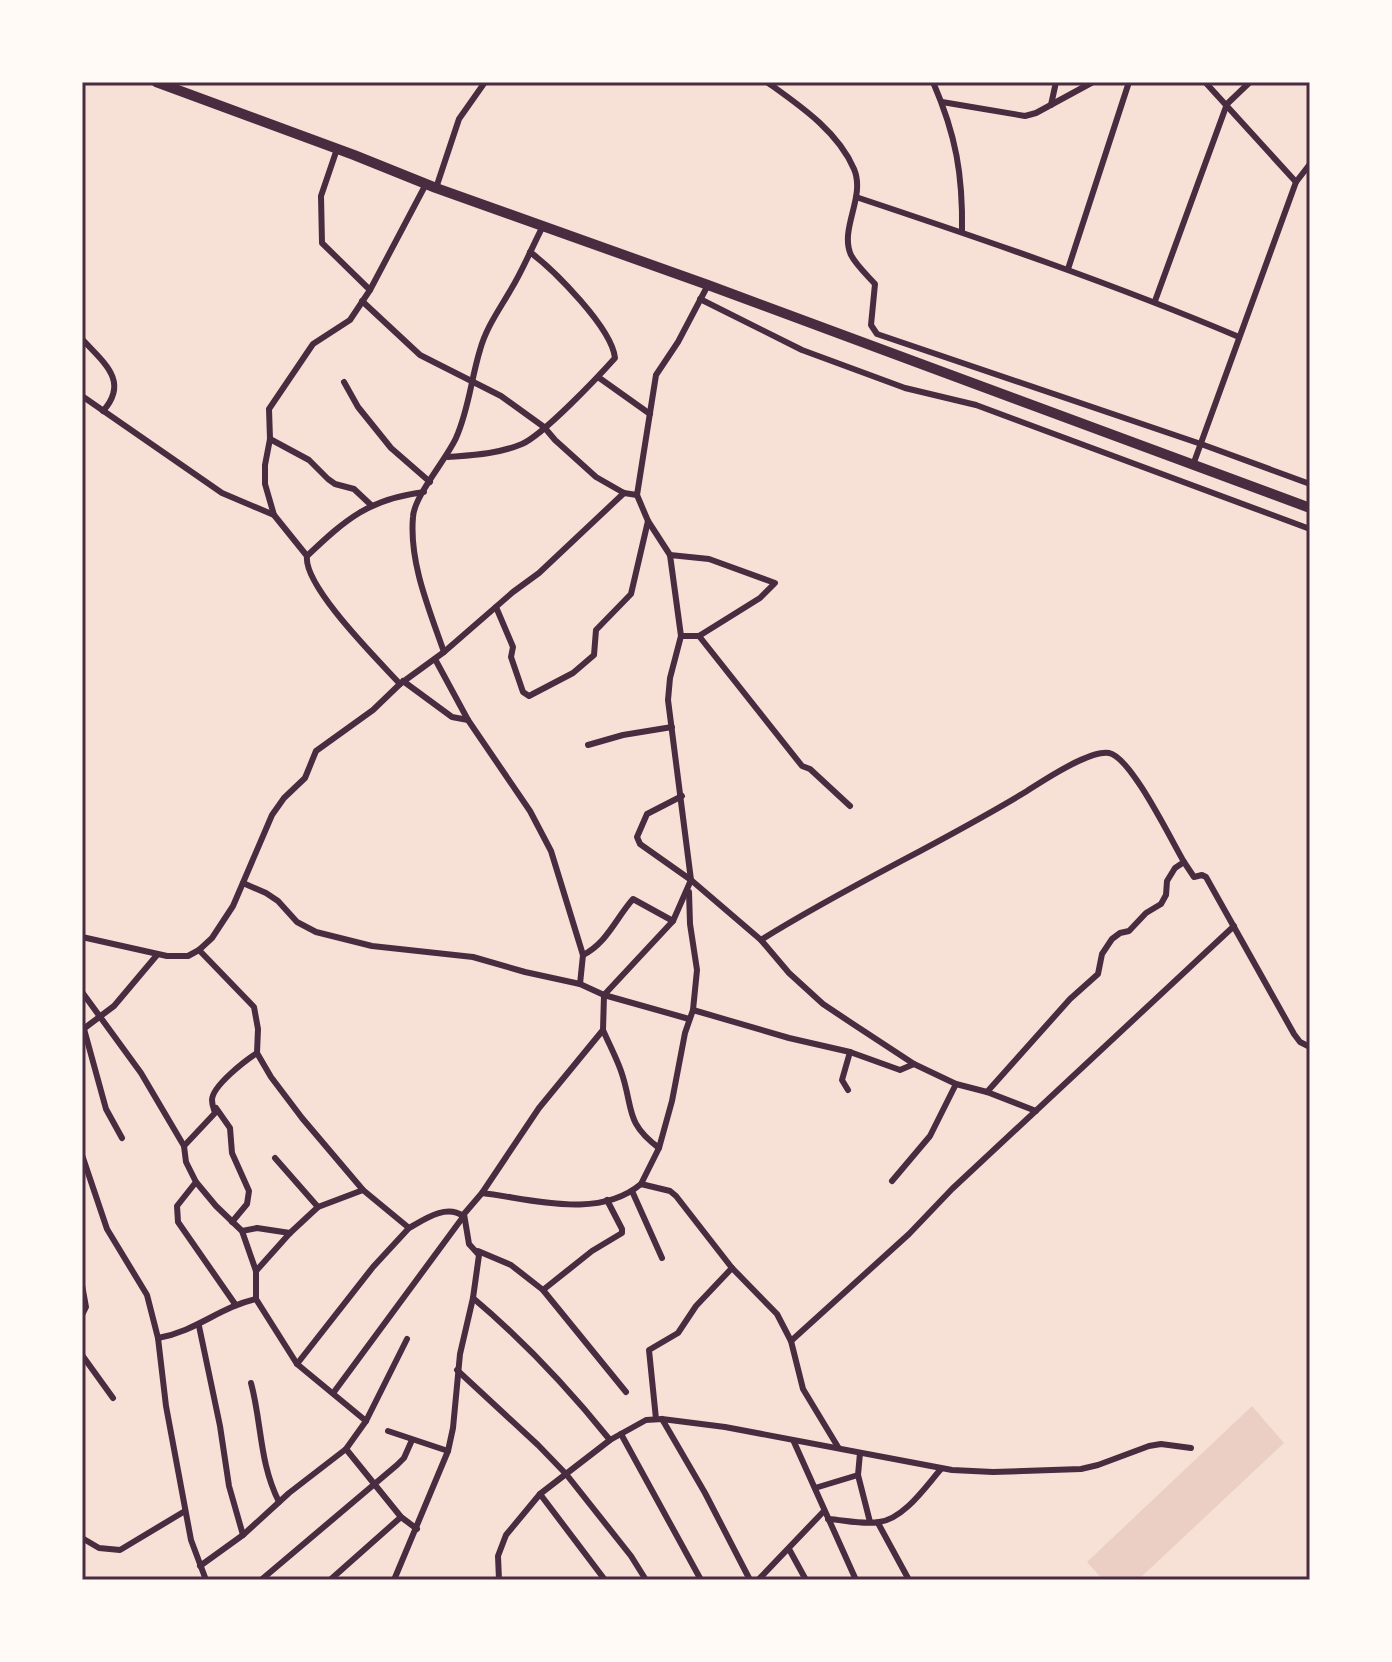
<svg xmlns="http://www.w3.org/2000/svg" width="1392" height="1662" font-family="Merriweather,serif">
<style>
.green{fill:#ebcfc5}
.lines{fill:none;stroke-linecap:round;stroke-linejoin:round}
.minor{stroke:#4a2c40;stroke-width:6}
.trunk{stroke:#4a2c40;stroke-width:10}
.neatline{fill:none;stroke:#4a2c40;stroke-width:3}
</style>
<rect width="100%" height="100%" fill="#f7e1d7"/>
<!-- green -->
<path class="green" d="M1252,1406L1284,1443L1138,1580H1103L1087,1562Z"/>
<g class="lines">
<!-- minor -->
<g class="minor">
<path d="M767,82C799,105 838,131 854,169C866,197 839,229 851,255C856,265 867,275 875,284L871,325L877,334L1201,444L1310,484"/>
<path d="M933,82C956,135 963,175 962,232"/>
<path d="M1205,82L1296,182"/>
<path d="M942,102L1025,116L1036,113L1093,82"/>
<path d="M1051,105L1056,82"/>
<path d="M337,149L321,196L322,243L370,290"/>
<path d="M436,188L459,119L485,82"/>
<path d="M856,197C985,240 1114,284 1239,337"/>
<path d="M1068,269L1129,82"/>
<path d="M700,299L802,350L905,388L976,405L1310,529"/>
<path d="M362,301L420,355L501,396L544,427L555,440L596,477L624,493L637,495"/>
<path d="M1155,301L1227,104L1250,82"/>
<path d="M82,339C103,362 130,381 103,411"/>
<path d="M598,377L650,414"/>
<path d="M344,382L358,407L391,448L430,482"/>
<path d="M82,396L222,493L274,515L307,556C303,586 379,661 400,684"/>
<path d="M270,439L309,460L328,479L335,484L354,489L371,505"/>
<path d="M448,457C473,455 498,454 522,444C543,435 598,377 615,358C612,328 554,270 530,252"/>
<path d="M1193,465L1296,182L1310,164"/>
<path d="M274,515L265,484V465L270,439L269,409L313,344L350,320L370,290L426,184"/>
<path d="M670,555L709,559L775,583L760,598L699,636H681"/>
<path d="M307,556C346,519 369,499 424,492"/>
<path d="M496,607L513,647L511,657L523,692L529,696L573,673L594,655L596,630L631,594L648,521"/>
<path d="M699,636L802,766L810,769L850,806"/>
<path d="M444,652C429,609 409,562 413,517C414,496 446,460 456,438C469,409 471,379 480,350C486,328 499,310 510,291C523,270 532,247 543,226"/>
<path d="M435,659L468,720L530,811L551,851L583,955L580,984"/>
<path d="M403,681L452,717L468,720"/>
<path d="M588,745L623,735L672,727"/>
<path d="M682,796L647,814L637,837L640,844L691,880L761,940L789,973L823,1004L853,1024L914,1064L956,1084L987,1092L1036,1111"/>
<path d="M1184,862L1194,877L1202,875L1206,877L1294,1034L1300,1042L1310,1047"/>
<path d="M243,883L266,893L278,901L297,922L316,932L372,946L473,957L525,972L580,984L604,995L689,1019"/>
<path d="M82,937L167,956H188L199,950L212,938L233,906L272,815L284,798L305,778L316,751L373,710L400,684L444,652L513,592L539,573L624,493"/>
<path d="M761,940C847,886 940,844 1027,791C1044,780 1089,750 1109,753C1131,757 1171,840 1184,862L1175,868L1167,881L1166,895L1161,904L1146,913L1129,931L1120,933L1112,939L1102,954L1098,974L1070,999L987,1092"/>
<path d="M199,950L254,1007L258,1029L257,1053C246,1060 212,1086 212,1100C212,1105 214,1109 215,1113L184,1146L186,1162L196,1182L216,1206L242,1231L256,1271V1299L297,1364L366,1421"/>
<path d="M583,955C607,943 616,918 633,899L673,921"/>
<path d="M82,992L141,1073L184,1146"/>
<path d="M693,1010L789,1038L850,1052L900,1070L914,1064"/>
<path d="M84,1029L106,1109L122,1138"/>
<path d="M82,1030L114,1006L157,955"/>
<path d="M603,1030C609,1044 616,1057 621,1071C634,1108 624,1122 659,1148"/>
<path d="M257,1053L271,1077L302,1118L363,1190L409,1228C425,1219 446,1204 463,1216"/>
<path d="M848,1090L842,1080L850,1052"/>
<path d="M216,1108L230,1128L232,1153L249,1191L247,1204L232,1222"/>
<path d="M82,1155L107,1229L147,1295L158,1338L166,1406L191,1540L206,1580"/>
<path d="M275,1158L318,1207"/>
<path d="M892,1181L930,1136L956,1084"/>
<path d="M196,1182L177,1206L178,1222L235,1304"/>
<path d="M641,1184L659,1148L672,1101L685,1033L693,1010L697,970L690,924L689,892"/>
<path d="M632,1191L662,1258"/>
<path d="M482,1193C532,1199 598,1220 641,1184L670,1191L676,1196L732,1268L777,1314L791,1341L803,1389L838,1447"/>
<path d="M242,1231L257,1228L290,1233"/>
<path d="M478,1251L511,1265L543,1290L626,1392"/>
<path d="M256,1271L290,1233L318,1207L363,1190"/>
<path d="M82,1285L86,1307L82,1315"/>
<path d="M543,1290L592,1251L622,1233V1229L607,1200"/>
<path d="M473,1298C524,1341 568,1388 610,1440"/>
<path d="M199,1326L220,1426L229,1486L243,1535"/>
<path d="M158,1338C197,1331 218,1308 256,1299"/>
<path d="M791,1341L909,1234L952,1189L1234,926"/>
<path d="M82,1355L113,1398"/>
<path d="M297,1364L373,1267L409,1228"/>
<path d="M457,1370L538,1445L566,1474L631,1556L646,1580"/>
<path d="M251,1383C262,1424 259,1462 279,1502"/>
<path d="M334,1392L463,1217"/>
<path d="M656,1419L649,1350L678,1333L696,1306L732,1268"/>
<path d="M662,1419L705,1493L750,1580"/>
<path d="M388,1431L448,1451"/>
<path d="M621,1434L701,1580"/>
<path d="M794,1442L856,1580"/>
<path d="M346,1449L401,1517L417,1529"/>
<path d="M858,1475L870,1522"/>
<path d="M815,1488L858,1475L860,1453"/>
<path d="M540,1494L605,1580"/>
<path d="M828,1519C844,1520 863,1525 879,1522C904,1519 926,1486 941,1469"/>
<path d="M878,1523L909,1580"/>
<path d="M82,1538L99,1548L120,1550L185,1511"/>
<path d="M789,1549L806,1580"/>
<path d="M200,1566L243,1535L289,1493L346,1449L366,1421L407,1339"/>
<path d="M261,1580L397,1465L404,1458L412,1440"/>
<path d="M330,1580L401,1517"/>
<path d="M394,1580L448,1451L453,1428L460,1354L473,1298L479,1255L469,1244L464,1214L482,1193L539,1108L603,1030L604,995L673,921L691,880L668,700L670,678L681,636L670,555L648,521L637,495L656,375L678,342L708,285"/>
<path d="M499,1580L498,1556L506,1535L540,1494L610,1440L646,1420L662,1419L725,1427L952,1470L993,1472L1081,1469L1098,1465L1149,1446L1161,1444L1191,1448"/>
<path d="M758,1580L824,1511"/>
</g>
<!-- trunk -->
<path class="trunk" d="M156,82L354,155L436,188L708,285L1310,508"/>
</g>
<!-- border -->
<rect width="1392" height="1662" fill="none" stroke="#fffaf5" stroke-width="168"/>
<rect x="84" y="84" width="1224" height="1494" class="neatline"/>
</svg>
